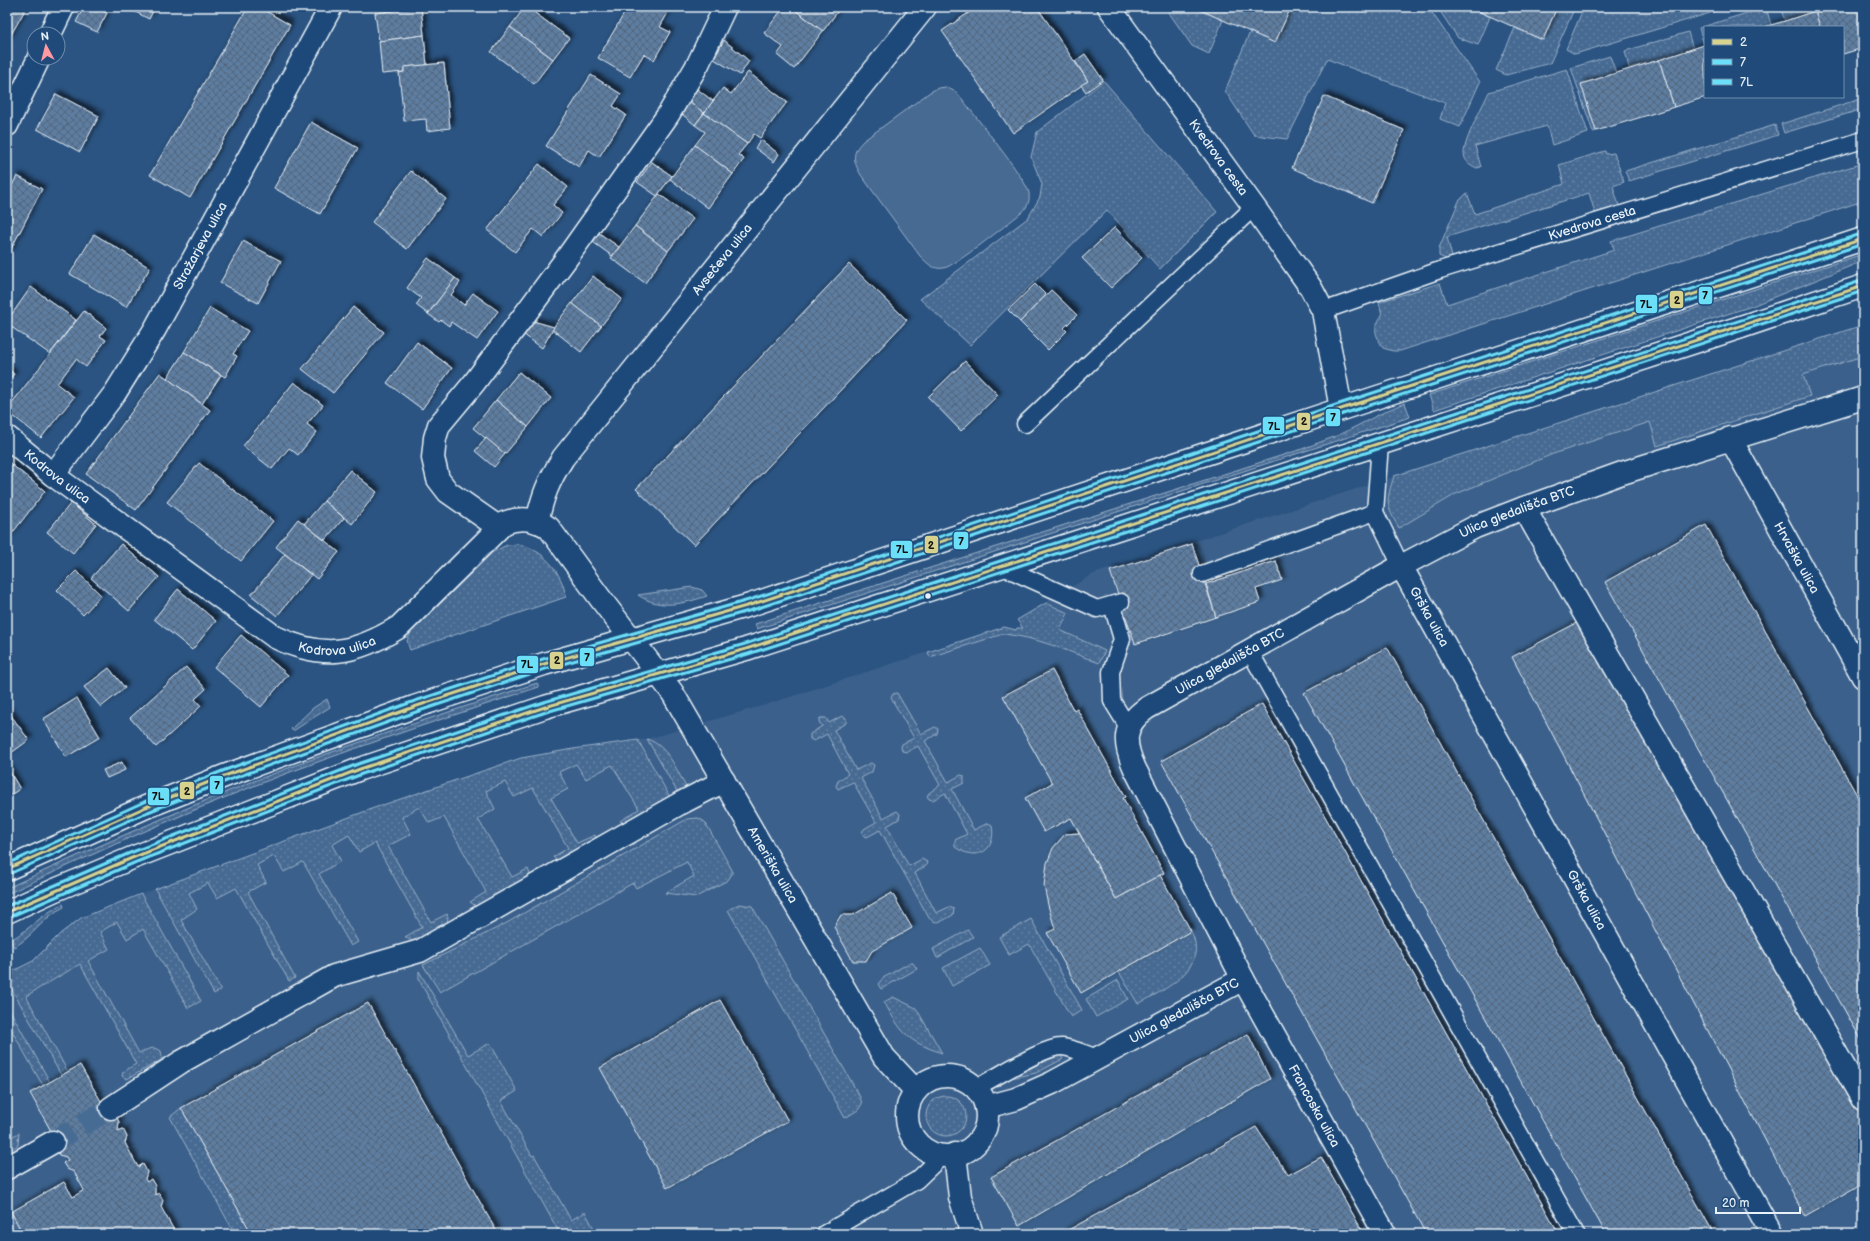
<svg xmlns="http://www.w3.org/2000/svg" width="1870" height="1241" font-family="'Balsamiq Sans',sans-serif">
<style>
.built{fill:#3a608b}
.grass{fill:url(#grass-dots);stroke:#98aec6}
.green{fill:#476b93;stroke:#98aec6}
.building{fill:url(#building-cross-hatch);stroke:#e8f1f8;filter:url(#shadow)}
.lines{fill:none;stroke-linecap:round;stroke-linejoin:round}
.minor-tunnel{stroke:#476c94;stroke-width:22;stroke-dasharray:22 11;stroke-linecap:butt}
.service-casing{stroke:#e8f1f8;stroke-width:19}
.minor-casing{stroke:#e8f1f8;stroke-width:25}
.primary-casing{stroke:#e8f1f8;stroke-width:25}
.service{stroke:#1f4a7a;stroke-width:16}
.minor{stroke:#1f4a7a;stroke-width:22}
.primary{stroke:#1f4a7a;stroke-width:22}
.bus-1-casing{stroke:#1f4a7a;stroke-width:6}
.bus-2-casing{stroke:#1f4a7a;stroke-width:6}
.bus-3-casing{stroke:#1f4a7a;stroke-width:6}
.bus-1{stroke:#d7d38e;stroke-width:3}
.bus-2{stroke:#6cdff8;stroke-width:3}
.bus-3{stroke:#6cdff8;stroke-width:3}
.bus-dot{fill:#e8f1f8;stroke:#1f4a7a;stroke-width:1.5}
.labels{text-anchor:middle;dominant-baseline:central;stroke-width:3;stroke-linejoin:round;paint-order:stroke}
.street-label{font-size:13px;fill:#e8f1f8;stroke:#1f4a7a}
.line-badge{stroke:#1f4a7a;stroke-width:1.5}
.pale-badge-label{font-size:11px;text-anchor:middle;font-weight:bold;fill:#111}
</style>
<defs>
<pattern id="grass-dots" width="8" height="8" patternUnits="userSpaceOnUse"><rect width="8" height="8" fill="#476b93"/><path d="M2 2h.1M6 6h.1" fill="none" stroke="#6281a3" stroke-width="1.8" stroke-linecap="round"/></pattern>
<pattern id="building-cross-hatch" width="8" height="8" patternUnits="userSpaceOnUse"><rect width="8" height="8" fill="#5d7da1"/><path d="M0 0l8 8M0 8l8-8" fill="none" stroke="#53657a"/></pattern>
<filter id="shadow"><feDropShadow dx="3.5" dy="-3.5" stdDeviation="2" flood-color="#0009"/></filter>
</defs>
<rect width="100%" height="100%" fill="#2b5482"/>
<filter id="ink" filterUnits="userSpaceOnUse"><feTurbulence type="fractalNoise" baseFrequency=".025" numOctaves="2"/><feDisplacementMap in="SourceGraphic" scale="8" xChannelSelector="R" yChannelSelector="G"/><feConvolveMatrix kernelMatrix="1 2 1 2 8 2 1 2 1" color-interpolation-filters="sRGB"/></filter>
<g filter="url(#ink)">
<!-- built -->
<path class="built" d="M1863,325V1234H7V974L33,961L61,933L81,918L155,889L374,808L521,758L573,749L647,739L765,705L1004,627L1016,630L1017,628H1023L1017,620L1093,574Z"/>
<!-- grass -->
<g class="grass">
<path d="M1165,7H1198V9L1223,20L1209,54L1192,46Z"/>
<path d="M1291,7H1428L1480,82L1460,127L1440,119L1445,103L1327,59L1287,139L1254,135L1225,91L1250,32L1275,43Z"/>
<path d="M1437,7H1469L1490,17L1478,45L1458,38Z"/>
<path d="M1557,7H1575L1550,63L1506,75L1496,70L1515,28L1542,40Z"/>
<path d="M1584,7H1730L1575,54L1566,49Z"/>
<path d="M1766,7L1771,25L1764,27H1705L1704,45L1699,28Z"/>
<path d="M1780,7H1827L1785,21Z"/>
<path d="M1688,32L1693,49L1629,68L1625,51Z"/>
<path d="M1610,56L1616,73L1581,84L1596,131L1593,132L1571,68Z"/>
<path d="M1567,69L1588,133L1552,145L1547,126L1475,146L1481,167L1477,168C1470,165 1464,161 1464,153C1464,140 1483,105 1489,92Z"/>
<path d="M1104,81L1217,212L1160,269L1107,210L970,345L920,299L1028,218L1040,197L1042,184L1031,157L1037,132Z"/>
<path d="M1863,98V109L1784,133L1781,124Z"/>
<path d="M1775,125L1778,135L1629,181L1625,171Z"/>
<path d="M1605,151L1606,154L1614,153L1624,182L1613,186L1619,206L1595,213L1589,193L1447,237L1452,257L1446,259L1439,256V248L1459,201L1467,193L1475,214L1564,184L1559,165Z"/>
<path d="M1863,163V201L1400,351H1393L1383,348C1375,333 1372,330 1382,315L1379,302L1440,283L1447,304L1614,250L1611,241Z"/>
<path d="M1863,254V261L1752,306L1434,410L1429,395Z"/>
<path d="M1863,325V356L1803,375L1810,396L1657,446L1650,422L1553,454L1456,494L1399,528C1385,504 1386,502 1394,476Z"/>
<path d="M1405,403L1410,417L757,629L755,624L1302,449L1339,435L1388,410Z"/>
<path d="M517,544C543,548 562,572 566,597L410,650L407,641L411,632L493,552L507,545Z"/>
<path d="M692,587L702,590L707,596C683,604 660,610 638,595Z"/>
<path d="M1046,603L1068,613L1060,630L1105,651L1099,663C1068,651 1036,637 1003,634L930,657L928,652L1004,627L1016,630L1017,628H1023L1017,620Z"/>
<path d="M537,683L539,687C457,714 374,741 293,771C196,807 101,850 7,894V888C100,845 194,803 291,767C372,737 454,710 537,683Z"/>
<path d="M897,693L921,734L935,727L938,729L937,734L925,741L948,782L961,775L964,776V783L952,789L974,830L988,823L992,825C997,852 976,862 955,847V840L967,834L945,793L933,800L929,799L927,796L929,793L940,785L918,746L907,752L902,751L901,747L902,744L914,738L891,698L893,694Z"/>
<path d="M327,699L330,707L293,731L291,729L313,708Z"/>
<path d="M842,716L846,718V723L834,730L856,770L871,763L874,765L872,772L861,778L883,818L897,811L900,814L899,819L887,826L909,866L922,859L927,862L926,866L915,873L936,913L949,907L954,909L953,915C944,920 937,926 929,918L880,830L867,837L863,835L862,832L864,829L876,822L853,782L838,789L836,786L838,781L848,774L827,734L814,741L810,739V734L822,726L819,722L820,718H826L829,723Z"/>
<path d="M647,739C668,746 676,769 686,787L679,795Z"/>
<path d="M638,740L671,799L625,826L620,821L639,809L612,765L586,779L576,764L559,772L568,789L551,798L577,843L595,835L597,840L559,861L556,860L553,857L568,848L533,788L514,797L505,782L486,791L495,809L478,819L512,877L528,869L531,877L477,907L470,902L486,892L444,817L429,823L419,807L402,817L411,834L388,846L431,922L447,914L448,917L447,924L433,933L412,941L405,937L422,927L375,843L359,852L349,835L332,845L341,861L319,874L358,942L351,946L303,862L284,872L274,856L257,865L266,882L248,892L295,978L289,981L236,888L217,898L208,883L189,893L197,909L181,920L221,990L214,994L155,889L374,808L521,758L573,749Z"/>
<path d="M698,818L705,822L732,870V874L728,880L696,897L665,893L694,876L687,862L636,888L633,883L440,992L423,965L505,924L687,819Z"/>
<path d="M141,894L201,1001L188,1008L143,929L127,939L117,922L100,932L109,949L88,961L139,1053C147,1050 153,1045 161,1051L162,1057L161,1060L127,1079L122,1076L123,1072L136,1064L80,964L26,996L68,1072L61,1075L7,981V974L33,961L61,933L81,918Z"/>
<path d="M63,904L64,907C44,916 33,937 14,947L10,940C30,930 41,914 63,904Z"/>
<path d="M739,904L752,906L860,1097L862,1104L858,1110L845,1118L728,910Z"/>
<path d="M1031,919L1082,1010L1071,1017L1029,944L1009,955L999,937Z"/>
<path d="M968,930L973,937L937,958L933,949Z"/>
<path d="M1191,931C1210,969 1164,990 1138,1004L1119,972Z"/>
<path d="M980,948L990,965L952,986L943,968Z"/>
<path d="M909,963H913L917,969L881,989L878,984L883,978Z"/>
<path d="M419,971L468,1055L490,1043L517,1091L501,1101L532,1156L534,1155L571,1220L585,1212L597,1234H560L419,980Z"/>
<path d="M1118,980L1128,999L1096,1017L1086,999Z"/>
<path d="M893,997L916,1008L942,1053C906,1041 902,1033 884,1002Z"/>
<path d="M7,1005L50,1082L43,1086L7,1022Z"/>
<path d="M1060,1055L1063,1059L1036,1073L1011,1078L1042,1061Z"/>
<circle cx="946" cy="1116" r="20"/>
<path d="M181,1108L252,1234H235L170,1117Z"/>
<path d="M19,1133L18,1145L7,1153V1139Z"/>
<path d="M11,1212L23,1234H7V1214Z"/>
</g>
<!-- green -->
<path class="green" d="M946,87L956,92L963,100C974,115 1027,180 1029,193C1030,203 1027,208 1020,214C1007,224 957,265 944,268C933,270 927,263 920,256L861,175C853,161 851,153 863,141L930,92L938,88Z"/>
<!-- building -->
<g class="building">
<path d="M7,7L26,8L7,42Z"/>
<path d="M84,7H97L107,13L97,32L76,22Z"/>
<path d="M126,7H155L149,19Z"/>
<path d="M248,7H259L290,25L190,198L150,175Z"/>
<path d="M421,7L424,35L379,41L375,13Z"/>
<path d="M525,7H527L569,38L553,59L510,27Z"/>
<path d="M628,7H671L660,27L670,32L654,60L644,54L630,77L598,58Z"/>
<path d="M784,7H791L823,31L794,69L777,55L783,47L764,33Z"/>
<path d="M791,7H841L823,31Z"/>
<path d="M977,7H1037L1088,81L1013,133L942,31Z"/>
<path d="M1198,7H1291L1275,43L1198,9Z"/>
<path d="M1469,7H1557L1543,40Z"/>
<path d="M1827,7H1863V48L1843,54V27H1820L1815,11Z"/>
<path d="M1815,11L1820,27H1764L1785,21Z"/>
<path d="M510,27L553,59L534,84L491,52Z"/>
<path d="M424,35L427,65L404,67V72L382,74L379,41Z"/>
<path d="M724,40L749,61L740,75L714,59Z"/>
<path d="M1704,45L1706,97L1674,107L1659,60Z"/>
<path d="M1085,54L1103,80L1086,92L1081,85L1088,81L1075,61Z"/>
<path d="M1659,60L1674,107L1596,131L1581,84Z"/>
<path d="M444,63L450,128L427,131L426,119L404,121L399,73L404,72V67Z"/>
<path d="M748,72L787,102L760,138L754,134L747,144L704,113L723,88L731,94Z"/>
<path d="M591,75L621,94L613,106L626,115L599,157L589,150L579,167L546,146Z"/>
<path d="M697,89L713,101L704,113L689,101Z"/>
<path d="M56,94L99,116L80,152L37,129Z"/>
<path d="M1324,96L1404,130L1372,203L1292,168Z"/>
<path d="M689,101L704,113L695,125L682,114Z"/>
<path d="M704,113L747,144L738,155L744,159L733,174L695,145L705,132L695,125Z"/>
<path d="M311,122L358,148L320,214L274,188Z"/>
<path d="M761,140L779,154L774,162L755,148Z"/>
<path d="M695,145L733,174L708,208L670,179Z"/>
<path d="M652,162L672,176L657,196L637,182Z"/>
<path d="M539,164L568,187L553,205L562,213L543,237L533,229L515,252L487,230Z"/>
<path d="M411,171L446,199L407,249L372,222Z"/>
<path d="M17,176L42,189L8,255L7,190L9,191Z"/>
<path d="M659,194L693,219L668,251L635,226Z"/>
<path d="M635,226L668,251L645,283L611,258Z"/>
<path d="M1115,227L1142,258L1111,288L1082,258Z"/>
<path d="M599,233L619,247L612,256L593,242Z"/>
<path d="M94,234L150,268L126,307L70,274Z"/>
<path d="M243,241L281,261L258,303L220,283Z"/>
<path d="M428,258L455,278L428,314L416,305L421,298L407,288Z"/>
<path d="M849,264L907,320L694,545L636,489Z"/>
<path d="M593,276L622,299L601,326L572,303Z"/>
<path d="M455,278L460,282L451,295L464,305L473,293L498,311L477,340L451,322L449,326L441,320L439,322L428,314Z"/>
<path d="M1035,284L1046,295L1020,322L1008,310Z"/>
<path d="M31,287L76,320L50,354L7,324V321Z"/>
<path d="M1051,290L1077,315L1064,328L1067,331L1048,350L1020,322Z"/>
<path d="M572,303L601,326L581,352L552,329Z"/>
<path d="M353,307L384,332L333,393L302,369Z"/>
<path d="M210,308L248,331L233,354L237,356L225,377L184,352Z"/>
<path d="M84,311L106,328L100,336L106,340L86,367L76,359L57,384L74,397L41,438L7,411V409Z"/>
<path d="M533,321L554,327L542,348L523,334Z"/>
<path d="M417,342L452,368L422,409L387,383Z"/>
<path d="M184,352L221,375L202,404L167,378Z"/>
<path d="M965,361L998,395L961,431L928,397Z"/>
<path d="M7,368L14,374L7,382Z"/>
<path d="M519,372L551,398L528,427L496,400Z"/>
<path d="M160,373L210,410L136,510L86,474Z"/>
<path d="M294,382L323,405L307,424L317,432L298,455L289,448L272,469L243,446Z"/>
<path d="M496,400L528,427L505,454L473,428Z"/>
<path d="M486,438L505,454L494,467L475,451Z"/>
<path d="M7,461L45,491L7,540Z"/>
<path d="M199,463L273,521L241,561L167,502Z"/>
<path d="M350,470L377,492L352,524L324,501Z"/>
<path d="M324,501L344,518L325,540L304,524Z"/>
<path d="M71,503L96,524L73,553L47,532Z"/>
<path d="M298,519L339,552L317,579L276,547Z"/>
<path d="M1706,525L1863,806V1043L1605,582Z"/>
<path d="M121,544L159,577L129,611L91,578Z"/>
<path d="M1192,544L1216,617L1135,644L1110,571Z"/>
<path d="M285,554L311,575L277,616L251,595Z"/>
<path d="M1276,561L1282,580L1256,589L1260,602L1216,617L1206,584Z"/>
<path d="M76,571L101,595L83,615L57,590Z"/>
<path d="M178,589L216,621L192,650L154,619Z"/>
<path d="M1584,619L1863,1107V1183L1805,1216L1512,657Z"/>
<path d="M241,635L288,675L261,707L214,667Z"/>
<path d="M1387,647L1714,1234H1606L1304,693Z"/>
<path d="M186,667L206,689L195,699L201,706L156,747L130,718Z"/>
<path d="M109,668L125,688L101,707L84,687Z"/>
<path d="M1052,670L1074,711L1077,709L1126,797L1123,798L1164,873L1116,899L1071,818L1044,832L1025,798L1052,783L1003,696Z"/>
<path d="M77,698L100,737L66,757L43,719Z"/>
<path d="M1262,704L1559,1234H1426L1161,761Z"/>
<path d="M7,710L29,740L7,756Z"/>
<path d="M122,762L125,770L107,778L103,770Z"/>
<path d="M7,767L20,789L7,797Z"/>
<path d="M1079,833L1116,899L1160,875L1191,931L1081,993L1047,933L1055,929L1048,905L1044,886L1047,863L1053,848L1065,834Z"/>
<path d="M892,893L912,928L872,951L866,961H853L834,927L841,915H853Z"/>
<path d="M720,1000L788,1121L667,1188L600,1068Z"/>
<path d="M368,1003L498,1234H252L181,1108Z"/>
<path d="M1248,1034L1270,1079L1019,1226L991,1177Z"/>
<path d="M80,1065L102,1103L115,1114L119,1122L118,1131L123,1129L127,1137L125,1143L138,1167L143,1164L147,1172L145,1179L147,1182L151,1179L155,1186V1195L159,1193L163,1200L161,1207L176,1234H23L11,1212L64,1182L73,1197L84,1190L74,1172L67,1169L63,1163L68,1160L66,1157L59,1155L47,1134L51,1131L30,1093Z"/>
<path d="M1256,1127L1288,1175L1321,1157L1364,1234H1061Z"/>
</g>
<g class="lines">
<!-- minor-tunnel -->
<path class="minor-tunnel" d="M53,1142L111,1108"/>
<defs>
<g id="service">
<path id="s1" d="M1323,311L1440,270L1863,140"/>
<path d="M1025,424L1254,207"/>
<path d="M1375,512L1401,566"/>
<path d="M1001,566L1097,609L1121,602"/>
<path d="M1202,574L1375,512L1380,444"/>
<path d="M1112,605L1122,639L1111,672L1112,701L1128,727"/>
<path d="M1249,650L1576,1234"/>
<path d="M975,1088C996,1078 1044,1046 1062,1047C1074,1048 1087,1055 1098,1058"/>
<path d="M824,1234L917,1180L942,1156"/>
</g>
<g id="minor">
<path id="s2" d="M1109,7L1254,207L1311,288L1323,311L1341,409"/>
<path d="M50,34L63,7"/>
<path d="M7,125L39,58"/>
<path id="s3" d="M7,437L53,475L275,637C323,660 355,654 399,627L504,523C519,517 536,518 549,528L600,598L672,692L884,1057L915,1090"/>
<path id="s4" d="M1730,438L1863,677"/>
<path id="s5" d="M53,475L115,393L155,329L331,7"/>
<path d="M1524,508L1863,1100"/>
<path id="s6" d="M537,522C543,495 548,482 563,458L925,7"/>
<path d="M498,527L448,492L438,479L433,458L435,438L439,425L474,383L566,259L668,115L698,64L725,7"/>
<path id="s7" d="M1401,566L1772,1234"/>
<circle cx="947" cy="1116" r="40"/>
<path id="s8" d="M986,1107L1016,1099L1052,1083L1243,979"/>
<path d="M111,1108L181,1062L334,976L420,951L679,804L724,781"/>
<path d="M955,1154L960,1197L972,1234"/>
<path d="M7,1168L53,1142"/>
<path id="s9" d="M1385,1234L1243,979L1135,769C1123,743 1122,725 1147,708L1401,566L1475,527L1524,508L1622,473L1863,398"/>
</g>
<g id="primary">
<path d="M7,869L146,807L227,775L414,707L544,664L750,605L1341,409L1863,239"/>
<path d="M7,912L55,890L132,858L360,769L545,707L746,649L1741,327L1863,286"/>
</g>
</defs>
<!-- service casing -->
<use href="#service" class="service-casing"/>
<!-- minor casing -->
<use href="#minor" class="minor-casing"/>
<!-- primary casing -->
<use href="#primary" class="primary-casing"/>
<!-- service -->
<use href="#service" class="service"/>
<!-- minor -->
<use href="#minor" class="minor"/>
<!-- primary -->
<use href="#primary" class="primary"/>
<defs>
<g id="bus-1">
<path d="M7,869L146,807L227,775L414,707L544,664L750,605L1341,409L1863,239"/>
<path d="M7,912L132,858L360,769L545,707L746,649L1863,286"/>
</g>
<g id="bus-2">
<path d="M9,874L148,812L229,780L416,712L545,669L752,610L1343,414L1863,244"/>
<path d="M9,917L134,863L362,774L546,712L748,654L1863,291"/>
</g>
<g id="bus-3">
<path d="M7,864L144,802L225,770L412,702L543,659L749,600L1339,404L1861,234"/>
<path d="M7,906L130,853L358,764L544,702L745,644L1861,281"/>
</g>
</defs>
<!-- bus-1 casing -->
<use href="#bus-1" class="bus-1-casing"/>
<!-- bus-2 casing -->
<use href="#bus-2" class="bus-2-casing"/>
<!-- bus-3 casing -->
<use href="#bus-3" class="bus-3-casing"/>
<!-- bus-1 -->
<use href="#bus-1" class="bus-1"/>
<!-- bus-2 -->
<use href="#bus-2" class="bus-2"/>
<!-- bus-3 -->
<use href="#bus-3" class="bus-3"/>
</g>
</g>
<!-- markers -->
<circle class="bus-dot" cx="928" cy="596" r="3.5"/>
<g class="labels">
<!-- street labels -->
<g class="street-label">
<text stroke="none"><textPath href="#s2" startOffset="186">Kvedrova cesta</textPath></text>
<text stroke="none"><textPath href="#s1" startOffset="283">Kvedrova cesta</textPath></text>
<text stroke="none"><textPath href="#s5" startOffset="273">Stražarjeva ulica</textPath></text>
<text stroke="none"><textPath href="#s6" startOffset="324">Avsečeva ulica</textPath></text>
<text stroke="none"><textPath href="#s3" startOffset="64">Kodrova ulica</textPath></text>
<text stroke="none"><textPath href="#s9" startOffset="1017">Ulica gledališča BTC</textPath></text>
<text stroke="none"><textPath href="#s4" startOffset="137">Hrvaška ulica</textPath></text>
<text stroke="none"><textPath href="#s7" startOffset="58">Grška ulica</textPath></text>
<text stroke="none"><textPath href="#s3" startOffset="399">Kodrova ulica</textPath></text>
<text stroke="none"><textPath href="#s9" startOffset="693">Ulica gledališča BTC</textPath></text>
<text stroke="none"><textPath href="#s3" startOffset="1066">Ameriška ulica</textPath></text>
<text stroke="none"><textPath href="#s7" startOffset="382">Grška ulica</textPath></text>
<text stroke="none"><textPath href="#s8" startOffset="221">Ulica gledališča BTC</textPath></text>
<text transform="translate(1314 1106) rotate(61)">Francoska ulica</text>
</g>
</g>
<g class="line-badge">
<rect x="1698" y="286" width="15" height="19" rx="4" fill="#6cdff8"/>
<rect x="1669" y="290" width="15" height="19" rx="4" fill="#d7d38e"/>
<rect x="1635" y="294" width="23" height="20" rx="4" fill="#6cdff8"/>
<rect x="1325" y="408" width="16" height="19" rx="4" fill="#6cdff8"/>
<rect x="1296" y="412" width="15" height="19" rx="4" fill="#d7d38e"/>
<rect x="1262" y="416" width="23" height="19" rx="4" fill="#6cdff8"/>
<rect x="953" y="531" width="16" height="19" rx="4" fill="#6cdff8"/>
<rect x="924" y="535" width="15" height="19" rx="4" fill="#d7d38e"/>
<rect x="890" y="540" width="23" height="19" rx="4" fill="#6cdff8"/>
<rect x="579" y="647" width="16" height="20" rx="4" fill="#6cdff8"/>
<rect x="549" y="651" width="15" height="19" rx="4" fill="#d7d38e"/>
<rect x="516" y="655" width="23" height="19" rx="4" fill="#6cdff8"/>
<rect x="209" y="775" width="15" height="20" rx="4" fill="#6cdff8"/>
<rect x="179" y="781" width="16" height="19" rx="4" fill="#d7d38e"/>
<rect x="147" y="787" width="23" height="19" rx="4" fill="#6cdff8"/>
</g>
<g class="pale-badge-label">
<text x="1705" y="299">7</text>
<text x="1677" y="304">2</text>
<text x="1646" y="308">7L</text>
<text x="1333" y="421">7</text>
<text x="1304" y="425">2</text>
<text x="1274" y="430">7L</text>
<text x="961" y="545">7</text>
<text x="931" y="549">2</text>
<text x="902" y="553">7L</text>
<text x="587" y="661">7</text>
<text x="557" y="664">2</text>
<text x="527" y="668">7L</text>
<text x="217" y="789">7</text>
<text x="187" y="795">2</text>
<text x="158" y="800">7L</text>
</g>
<!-- margin -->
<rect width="1870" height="1241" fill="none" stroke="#1f4a7a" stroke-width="24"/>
<rect x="12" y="12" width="1846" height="1217" fill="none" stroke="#e8f1f8" stroke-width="1.5" filter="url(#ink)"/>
<!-- legend -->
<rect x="1704" y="26" width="140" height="72" fill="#1f4a7a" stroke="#6f8dac"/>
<rect x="1712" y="39" width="20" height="6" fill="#d7d38e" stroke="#6f8dac"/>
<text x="1740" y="46" font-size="12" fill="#e8f1f8">2</text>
<rect x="1712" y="59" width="20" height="6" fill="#6cdff8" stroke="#6f8dac"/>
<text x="1740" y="66" font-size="12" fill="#e8f1f8">7</text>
<rect x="1712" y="79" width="20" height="6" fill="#6cdff8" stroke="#6f8dac"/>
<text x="1740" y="86" font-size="12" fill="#e8f1f8">7L</text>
<!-- north arrow -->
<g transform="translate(46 46) rotate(353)"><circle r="19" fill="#1f4a7a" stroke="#6f8dac"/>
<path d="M0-3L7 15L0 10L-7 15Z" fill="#ff9aa2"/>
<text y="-6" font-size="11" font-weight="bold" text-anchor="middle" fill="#e8f1f8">N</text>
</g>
<!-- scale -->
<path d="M1716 1207v6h84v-6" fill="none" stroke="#e8f1f8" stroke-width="2"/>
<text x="1722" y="1207" font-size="12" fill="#e8f1f8" stroke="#1f4a7a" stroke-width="3" paint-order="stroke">20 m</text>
</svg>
